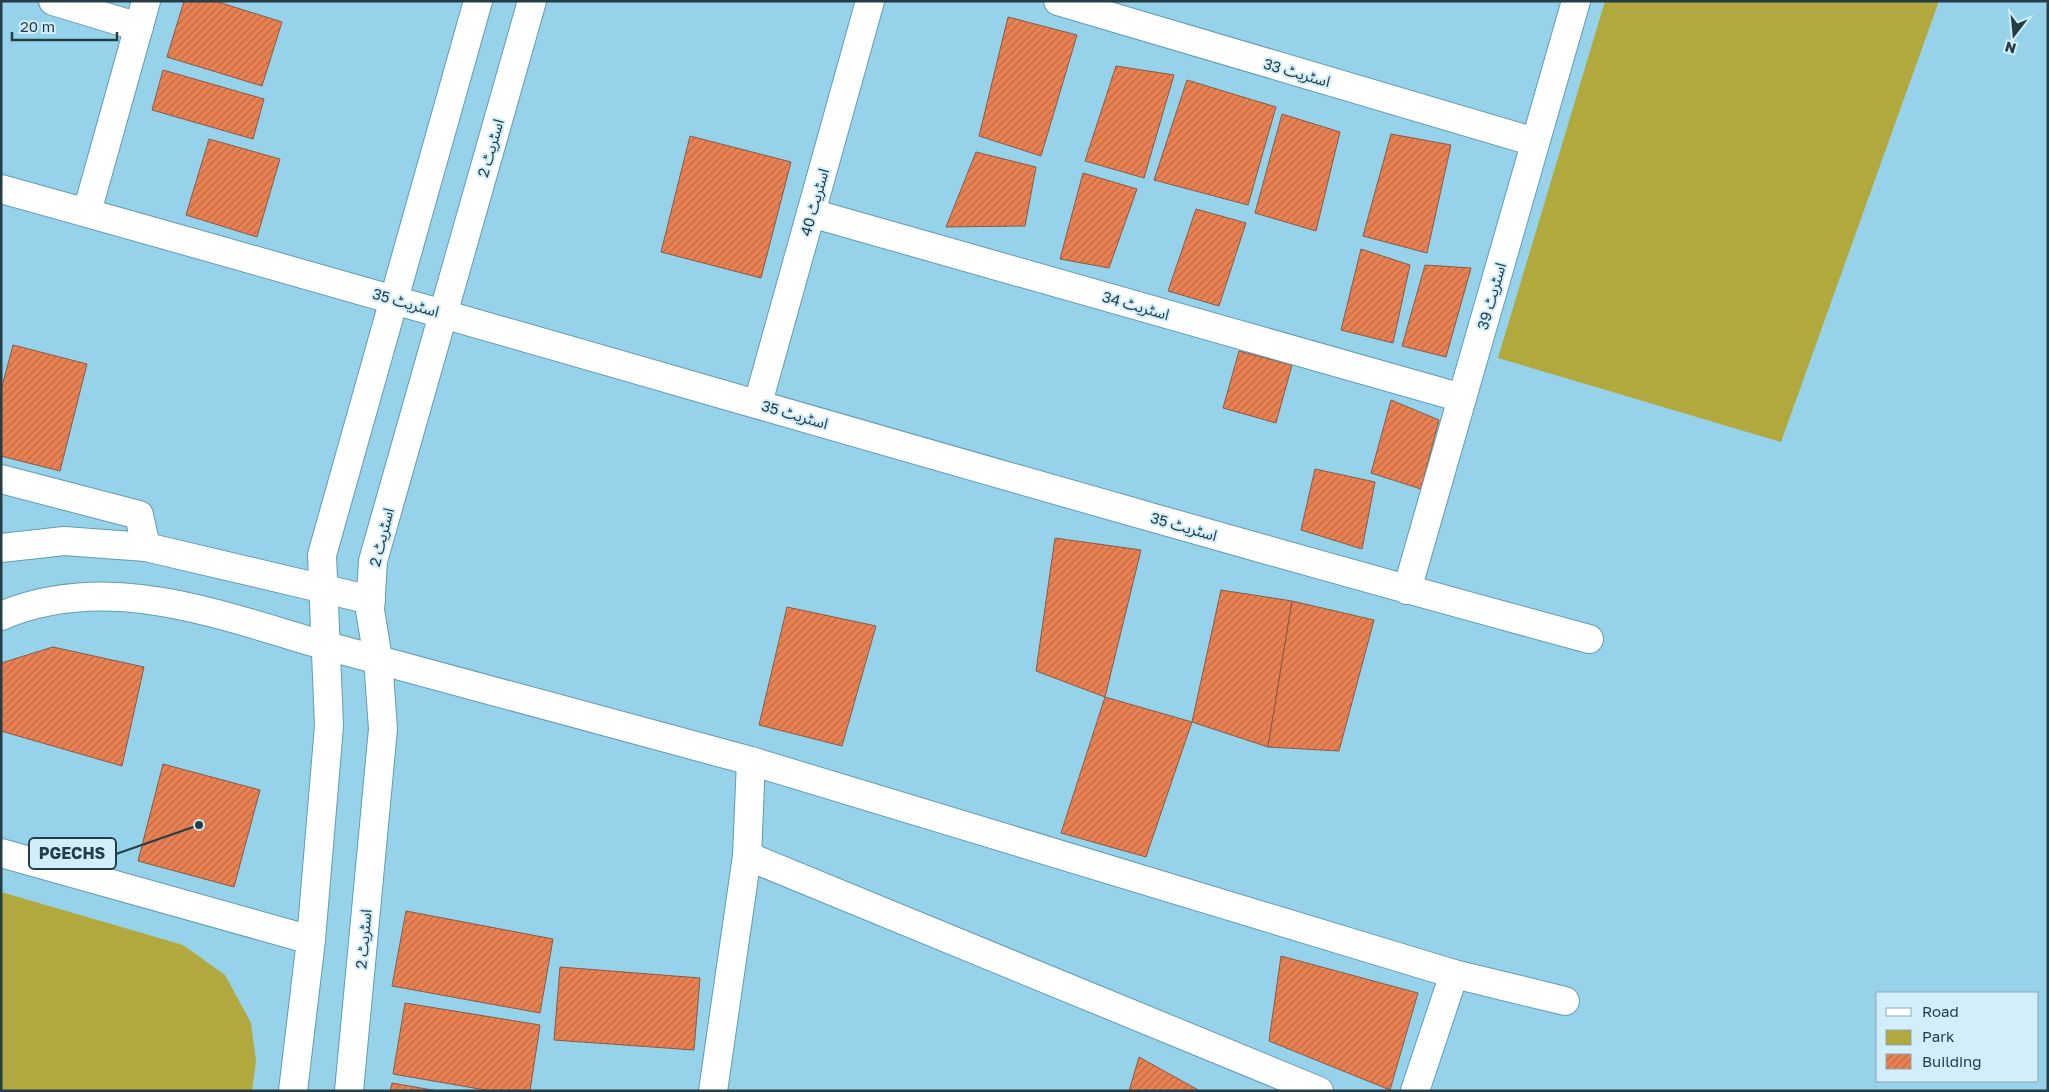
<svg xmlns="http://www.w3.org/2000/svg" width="2049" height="1092" font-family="'Golos Text','Noto Sans Arabic',sans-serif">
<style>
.green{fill:#b1a83e}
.building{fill:url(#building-hatch);stroke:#895a45}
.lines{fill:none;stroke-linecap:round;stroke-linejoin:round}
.minor-casing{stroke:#619cb3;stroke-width:30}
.tertiary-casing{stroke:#619cb3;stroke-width:30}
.secondary-casing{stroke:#619cb3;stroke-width:30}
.minor{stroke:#fff;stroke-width:28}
.tertiary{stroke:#fff;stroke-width:28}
.secondary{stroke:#fff;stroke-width:28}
.labels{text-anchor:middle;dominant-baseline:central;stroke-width:4;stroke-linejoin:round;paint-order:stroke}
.street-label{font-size:15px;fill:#243d46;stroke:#d1eefa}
.leader{fill:none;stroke:#243d46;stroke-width:2}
.callout-dot{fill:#243d46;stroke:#d1eefa;stroke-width:2}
.callout{fill:#d1eefa;stroke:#243d46;stroke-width:2}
.callout-label{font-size:16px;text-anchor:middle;font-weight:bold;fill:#243d46}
</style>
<defs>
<pattern id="building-hatch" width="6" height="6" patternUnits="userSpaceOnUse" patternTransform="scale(1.25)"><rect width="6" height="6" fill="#ea8152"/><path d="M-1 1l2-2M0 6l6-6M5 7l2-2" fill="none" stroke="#bd6b46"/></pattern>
</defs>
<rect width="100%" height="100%" fill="#96d3ea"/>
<!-- green -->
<g class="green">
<path d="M1605,1H1939L1781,442L1498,358Z"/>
<path d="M1,892L183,945L225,975L251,1023L256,1061L252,1091H1Z"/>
</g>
<!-- building -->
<g class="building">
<path d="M184,1H215L282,22L262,86L167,57Z"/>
<path d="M1008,17L1077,35L1041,156L979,136Z"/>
<path d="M1116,66L1174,75L1144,178L1085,161Z"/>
<path d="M163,70L264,99L253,139L152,110Z"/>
<path d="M1187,80L1276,107L1248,205L1154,180Z"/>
<path d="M1282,114L1340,132L1316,231L1255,213Z"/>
<path d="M1391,134L1451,145L1427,253L1363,236Z"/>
<path d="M690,136L791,162L761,278L661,252Z"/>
<path d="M209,139L280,159L257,237L186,215Z"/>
<path d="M976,152L1036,167L1025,226L946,227Z"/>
<path d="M1083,173L1137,189L1109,268L1060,259Z"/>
<path d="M1196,209L1246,223L1219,306L1168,291Z"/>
<path d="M1361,249L1410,265L1393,343L1341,330Z"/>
<path d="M1425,265L1471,268L1446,357L1402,346Z"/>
<path d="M13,345L87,364L60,471L1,456V390Z"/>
<path d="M1239,351L1292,365L1276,423L1223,408Z"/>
<path d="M1391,400L1439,420L1421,489L1371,473Z"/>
<path d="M1315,469L1375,482L1362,549L1301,530Z"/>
<path d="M1055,538L1141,550L1105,697L1036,671Z"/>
<path d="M1221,590L1292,601L1268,747L1192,722Z"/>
<path d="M1292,601L1374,620L1339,751L1268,747Z"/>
<path d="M787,607L876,626L842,746L759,725Z"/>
<path d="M53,647L144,667L122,766L1,731V663Z"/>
<path d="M1105,697L1192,722L1146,857L1061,833Z"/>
<path d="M163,764L260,790L234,887L138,861Z"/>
<path d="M406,911L553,939L540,1013L392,986Z"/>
<path d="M1281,956L1418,993L1390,1090L1269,1041Z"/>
<path d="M560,967L700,978L694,1050L554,1040Z"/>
<path d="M405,1003L540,1025L530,1091H491L393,1074Z"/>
<path d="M1139,1057L1200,1091H1129Z"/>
<path d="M392,1083L438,1091H390Z"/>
</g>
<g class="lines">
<defs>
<g id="minor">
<path d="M53,1L139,27"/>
<path d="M1058,1L1535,142"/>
<path d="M1,189C531,336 1058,495 1589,639"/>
<path d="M87,212L146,1"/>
<path d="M811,213L1462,398"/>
<path d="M758,403L870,1"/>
<path d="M1,479L139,515L146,547"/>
<path d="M1407,590L1576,1"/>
<path d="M327,646L751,761L1454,974L1565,1001"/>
<path d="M1,853L311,940"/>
<path d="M747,856L1319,1091"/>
<path d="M713,1091L747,856L751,761"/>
<path d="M1415,1091L1454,974"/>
</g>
<g id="tertiary">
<path d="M1,548L64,541L146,547L371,600"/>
<path d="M1,616C110,570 221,616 327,646"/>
</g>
<g id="secondary">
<path d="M293,1091L311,940L329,726L322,555L478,1"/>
<path d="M349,1091L383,729L378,659L370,610L373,561L532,1"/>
</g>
</defs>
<!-- minor casing -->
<use href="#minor" class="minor-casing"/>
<!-- tertiary casing -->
<use href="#tertiary" class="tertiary-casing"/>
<!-- secondary casing -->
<use href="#secondary" class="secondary-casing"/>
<!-- minor -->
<use href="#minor" class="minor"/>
<!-- tertiary -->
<use href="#tertiary" class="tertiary"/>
<!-- secondary -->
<use href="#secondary" class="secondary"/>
</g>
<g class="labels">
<!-- street labels -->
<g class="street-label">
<text transform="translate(1297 72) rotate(16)">اسٹریٹ 33</text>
<text transform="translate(490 148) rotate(-74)">اسٹریٹ 2</text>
<text transform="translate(814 202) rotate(-74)">اسٹریٹ 40</text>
<text transform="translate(1491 296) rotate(-74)">اسٹریٹ 39</text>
<text transform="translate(406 302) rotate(16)">اسٹریٹ 35</text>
<text transform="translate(1136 305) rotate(16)">اسٹریٹ 34</text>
<text transform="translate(795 414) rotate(16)">اسٹریٹ 35</text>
<text transform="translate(1184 526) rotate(16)">اسٹریٹ 35</text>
<text transform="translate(381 537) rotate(-76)">اسٹریٹ 2</text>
<text transform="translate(363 939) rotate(-85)">اسٹریٹ 2</text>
</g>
</g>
<!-- callouts -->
<path class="leader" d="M199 825L116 854"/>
<circle class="callout-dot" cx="199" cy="825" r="5"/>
<rect class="callout" x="29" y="838" width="87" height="31" rx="5"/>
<g class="callout-label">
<text x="72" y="859">PGECHS</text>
</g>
<!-- border -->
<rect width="2049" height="1092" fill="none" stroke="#243d46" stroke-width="5"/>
<!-- legend -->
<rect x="1876" y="992" width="162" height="90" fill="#d1eefa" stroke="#8ca7b2"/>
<rect x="1886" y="1008" width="25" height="8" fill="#ffffff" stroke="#8ca7b2"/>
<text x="1922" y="1017" font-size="15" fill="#243d46">Road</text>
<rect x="1886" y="1030" width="25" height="15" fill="#b1a83e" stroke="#8ca7b2"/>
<text x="1922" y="1042" font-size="15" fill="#243d46">Park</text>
<rect x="1886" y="1054" width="25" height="15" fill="url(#building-hatch)" stroke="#8ca7b2"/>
<text x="1922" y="1067" font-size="15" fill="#243d46">Building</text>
<!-- north arrow -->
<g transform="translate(2014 35) rotate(196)" stroke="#d1eefa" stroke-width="4" paint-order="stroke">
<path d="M0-4L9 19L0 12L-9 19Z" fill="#243d46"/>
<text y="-8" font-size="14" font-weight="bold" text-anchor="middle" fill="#243d46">N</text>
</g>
<!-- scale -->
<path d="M12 32v8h105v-8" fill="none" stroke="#243d46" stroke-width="2.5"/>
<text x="20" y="32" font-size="15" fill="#243d46" stroke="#d1eefa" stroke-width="4" paint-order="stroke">20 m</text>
</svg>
